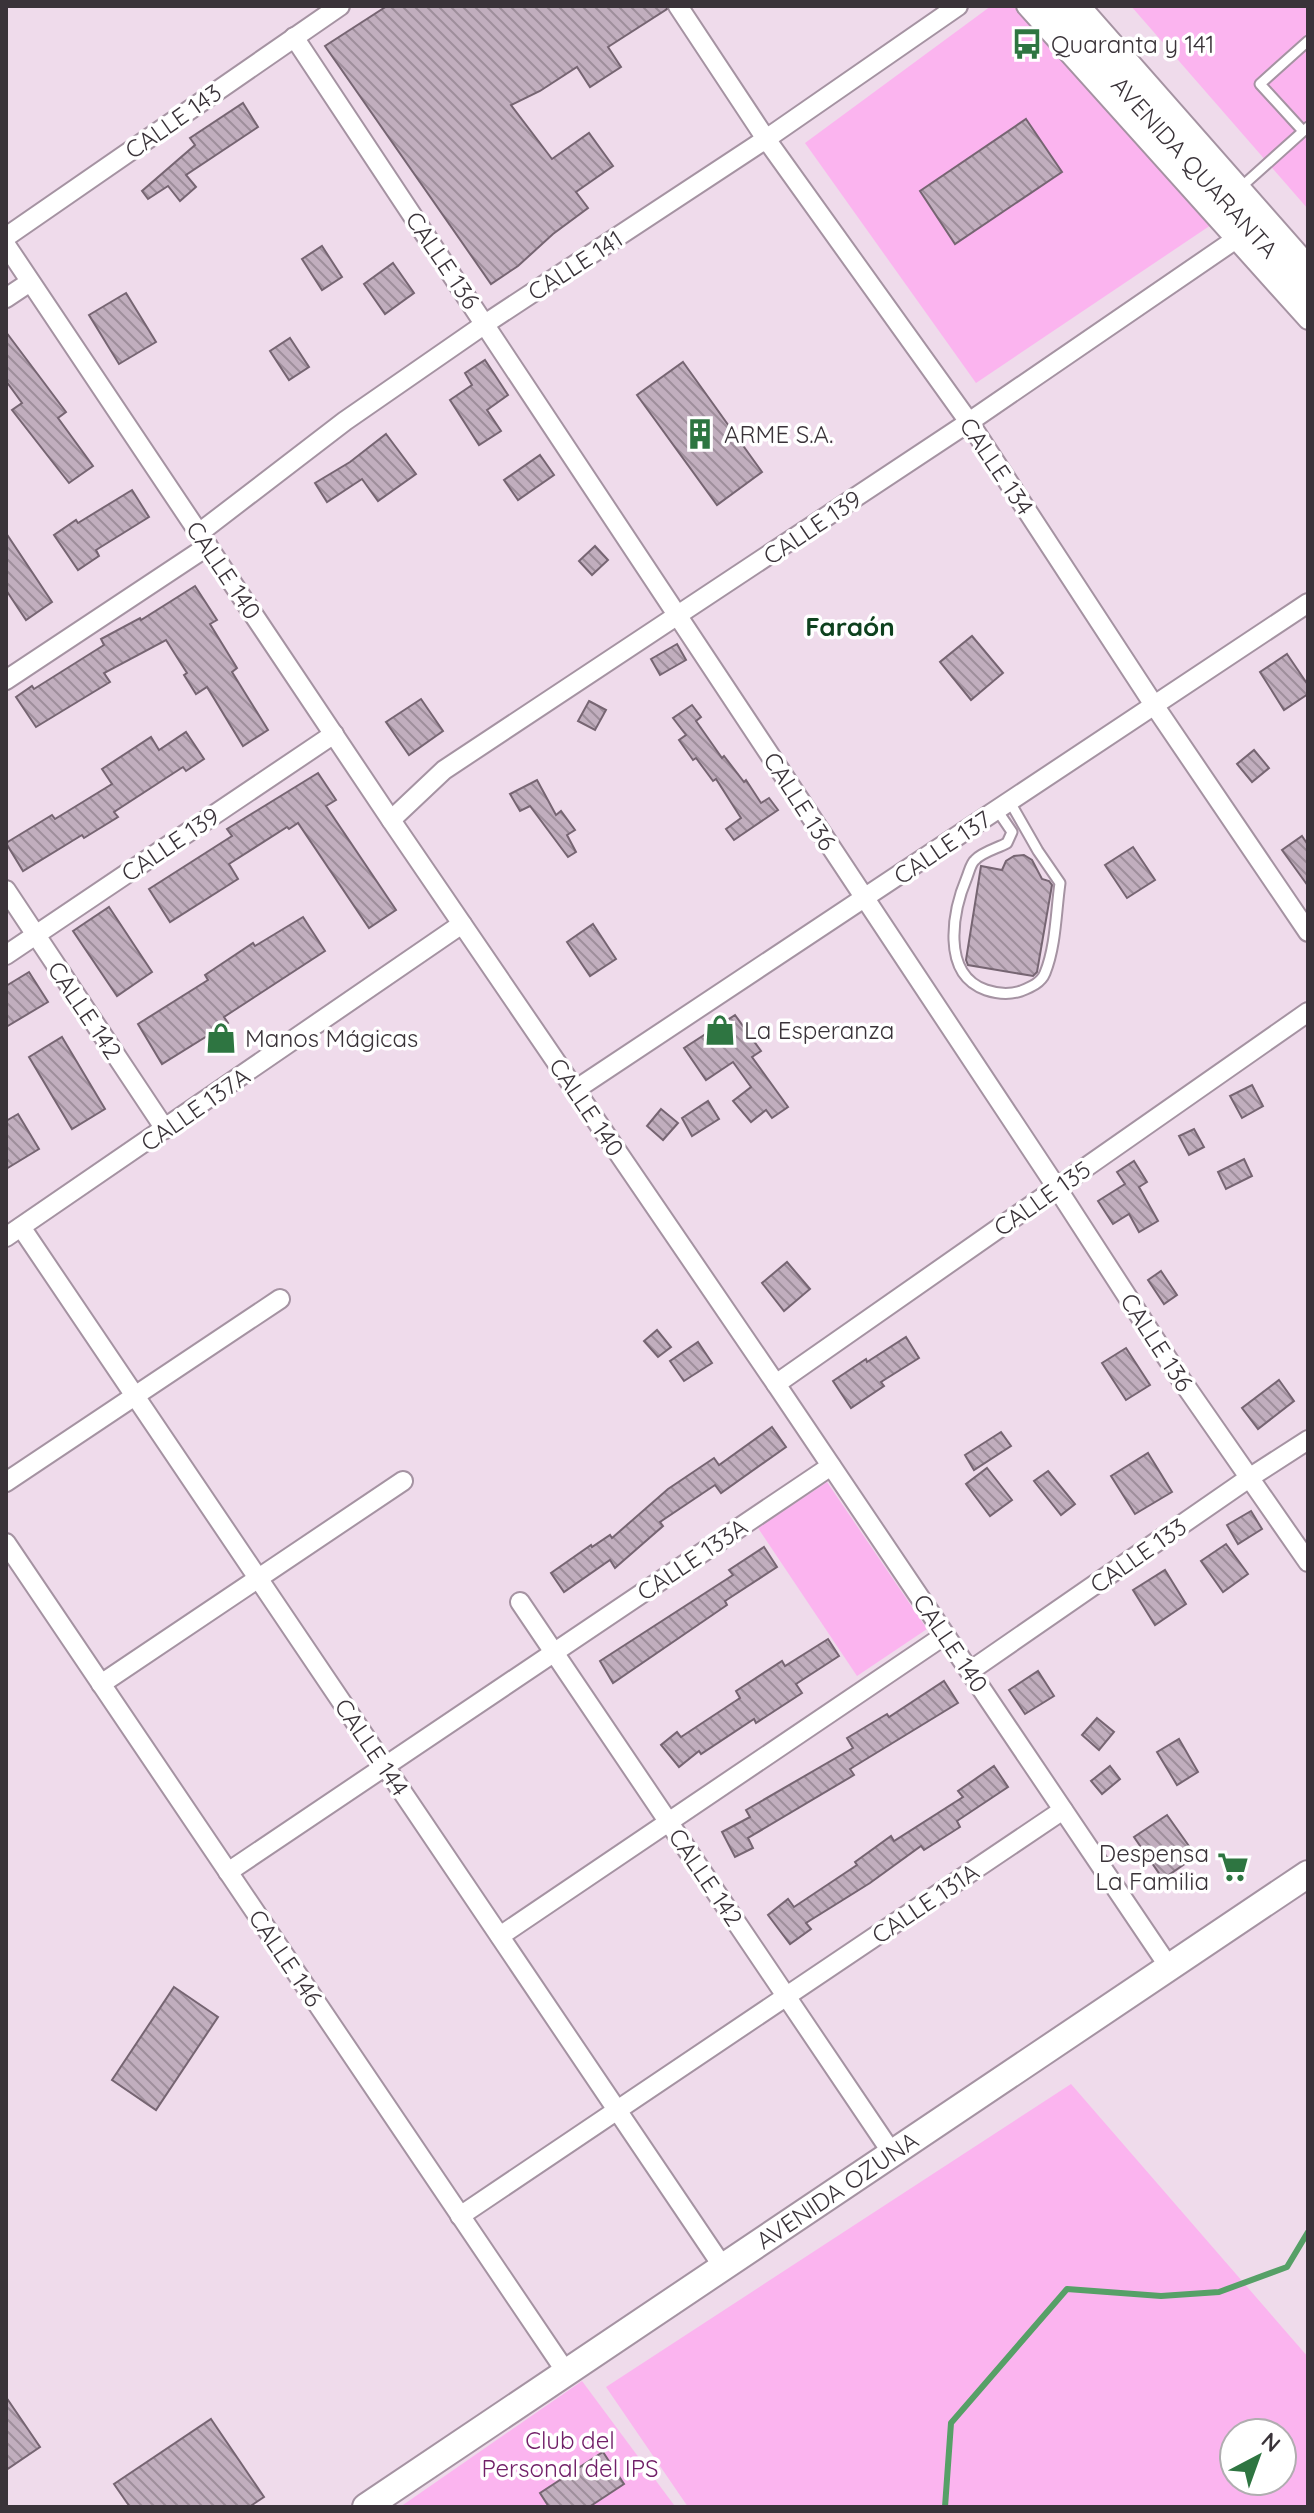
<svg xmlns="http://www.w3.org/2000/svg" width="1314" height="2513" font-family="Quicksand,sans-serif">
<defs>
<pattern id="building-back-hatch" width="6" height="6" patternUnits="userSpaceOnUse" patternTransform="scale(2)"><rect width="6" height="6" fill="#c1aebe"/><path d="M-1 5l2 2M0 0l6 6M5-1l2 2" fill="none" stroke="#9e8e9b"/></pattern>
</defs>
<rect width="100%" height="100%" fill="#efdbeb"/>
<g fill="#fbb4ef" fill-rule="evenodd">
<polygon points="991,6 1013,6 1214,223 976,383 805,143"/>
<polygon points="1131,6 1308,6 1308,209"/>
<polygon points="827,1482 927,1629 857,1676 758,1528"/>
<path d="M1071,2084L1308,2357V2507H688L606,2387ZM1282,2433V2481H1234V2433Z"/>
<polygon points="582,2381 674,2505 671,2507 400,2507"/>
</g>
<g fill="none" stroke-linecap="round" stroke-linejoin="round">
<polyline stroke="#56a067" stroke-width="6" points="945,2507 951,2423 1067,2289 1161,2296 1219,2292 1287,2267 1308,2232"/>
</g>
<g fill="url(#building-back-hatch)" stroke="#766572" stroke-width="2">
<polygon points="387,6 666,6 667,9 608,47 621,67 590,87 577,67 540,91 511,105 552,159 589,133 613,166 576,192 588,208 553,234 518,266 491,284 325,46"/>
<polygon points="243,103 258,127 186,175 196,187 180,201 168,186 148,199 142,191 195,145 190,138"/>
<polygon points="1026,119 1062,172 955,244 920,191"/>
<polygon points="322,246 342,277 322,290 302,259"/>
<polygon points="393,263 414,293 385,314 364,284"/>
<polygon points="126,293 156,342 119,364 89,315"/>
<polygon points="6,332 66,412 58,418 93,466 69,483 12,410 22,403 6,381"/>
<polygon points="290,338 309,367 289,380 270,351"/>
<polygon points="485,360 508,395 487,410 501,431 479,445 450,400 472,385 465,373"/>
<polygon points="683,362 762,472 717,505 637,395"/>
<polygon points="386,434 416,474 378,501 362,479 327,502 315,483 350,462"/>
<polygon points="540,455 554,475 518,500 504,480"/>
<polygon points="132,490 149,517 96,550 99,556 78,570 54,535 76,520 78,523"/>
<polygon points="6,533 52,602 26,620 6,590"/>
<polygon points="595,546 608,560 592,575 579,561"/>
<polygon points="195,586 217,620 210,624 237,668 232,672 268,730 243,746 207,687 196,694 184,675 187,673 166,640 104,673 110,682 36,727 16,697 32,686 34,689 104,645 101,639 140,618 141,620"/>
<polygon points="972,636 1003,673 971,700 940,662"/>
<polygon points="677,644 686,660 660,675 651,659"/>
<polygon points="1287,654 1308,685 1308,694 1284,710 1260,672"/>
<polygon points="421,699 443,731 409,755 386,722"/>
<polygon points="589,701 606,710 595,730 578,721"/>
<polygon points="692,705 701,717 696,721 722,758 724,756 744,782 746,780 761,803 769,798 778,810 734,840 726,829 741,818 716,779 713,781 696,758 693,760 679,740 686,735 673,718"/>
<polygon points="186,732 204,759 186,771 183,767 114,812 118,817 84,838 82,835 23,871 6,843 52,815 55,819 112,784 102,769 151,737 159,750"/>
<polygon points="1254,750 1269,768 1252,782 1237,764"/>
<polygon points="318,773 336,800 326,806 396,910 369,928 298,823 289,829 287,827 229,864 238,879 170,922 149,889 232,836 227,829"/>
<polygon points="537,780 556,815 561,811 575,830 567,835 576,852 568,857 530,806 520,811 510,794"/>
<polygon points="1302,836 1308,845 1308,886 1282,850"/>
<polygon points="1133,847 1155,880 1127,898 1105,865"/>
<polygon points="1024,855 1032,860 1042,879 1049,881 1052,885 1037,972 1033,976 968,965 966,960 981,866 1002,870 1006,861 1014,856"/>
<polygon points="109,907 152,972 117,996 73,931"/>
<polygon points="303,917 325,951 224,1017 228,1023 162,1064 138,1024 208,980 205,975 253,943 255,946"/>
<polygon points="593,924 616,959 590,976 567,942"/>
<polygon points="29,972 48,1002 6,1027 6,986"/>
<polygon points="735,1015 761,1051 752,1057 788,1107 772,1118 766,1110 751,1122 733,1101 751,1087 733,1062 706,1080 684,1048"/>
<polygon points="62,1037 105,1109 72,1129 29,1057"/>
<polygon points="1252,1085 1263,1106 1242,1118 1230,1096"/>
<polygon points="708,1101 719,1119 692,1136 682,1118"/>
<polygon points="661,1109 678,1123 663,1140 647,1126"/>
<polygon points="18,1114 39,1149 6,1169 6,1121"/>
<polygon points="1194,1129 1204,1147 1189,1155 1179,1136"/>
<polygon points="1244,1159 1252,1176 1226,1189 1218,1172"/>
<polygon points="1134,1161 1147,1182 1139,1187 1158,1221 1139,1232 1129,1214 1113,1224 1098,1201 1125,1184 1117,1172"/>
<polygon points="787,1262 810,1289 784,1311 762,1283"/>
<polygon points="1161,1271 1177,1295 1164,1304 1148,1280"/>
<polygon points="657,1330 671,1347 658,1357 644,1341"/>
<polygon points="906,1337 919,1358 881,1382 884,1386 851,1408 833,1381 866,1359 867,1362"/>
<polygon points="698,1342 712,1363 684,1381 670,1361"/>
<polygon points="1126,1348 1150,1385 1126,1400 1102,1363"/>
<polygon points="1279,1380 1294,1401 1258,1429 1242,1408"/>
<polygon points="772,1427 786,1447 721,1493 715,1485 660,1522 663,1526 615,1568 610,1560 564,1592 551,1573 591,1545 592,1547 610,1535 612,1538 668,1489 714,1458 719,1465"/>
<polygon points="1001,1432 1011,1446 974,1470 965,1455"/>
<polygon points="1148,1453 1172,1492 1135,1514 1111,1476"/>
<polygon points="987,1468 1012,1500 990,1516 966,1484"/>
<polygon points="1048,1471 1075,1504 1061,1515 1034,1481"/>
<polygon points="1251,1511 1262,1529 1238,1544 1227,1525"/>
<polygon points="1226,1544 1248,1574 1223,1592 1201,1561"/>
<polygon points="764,1547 777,1567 725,1601 727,1605 613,1683 600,1661 733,1575 729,1570"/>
<polygon points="1165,1570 1186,1604 1155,1625 1133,1590"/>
<polygon points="828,1639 839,1656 796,1684 802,1693 756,1723 754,1719 701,1754 699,1751 679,1767 661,1745 677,1732 681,1737 740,1698 736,1691 782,1661 785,1666"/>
<polygon points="1038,1671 1054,1696 1025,1714 1009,1690"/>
<polygon points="944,1681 958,1703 850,1769 854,1775 748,1838 753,1848 735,1857 722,1832 750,1817 746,1810 853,1748 847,1738 887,1714 889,1717"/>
<polygon points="1097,1718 1114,1732 1099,1750 1082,1735"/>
<polygon points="1179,1739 1198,1772 1177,1785 1157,1752"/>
<polygon points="994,1766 1008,1787 957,1821 960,1827 924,1850 921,1846 870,1883 806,1923 811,1929 790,1944 768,1915 788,1899 794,1907 857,1865 855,1862 891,1836 894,1841 963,1797 958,1791"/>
<polygon points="1110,1766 1120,1779 1102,1794 1091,1781"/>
<polygon points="1167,1815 1196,1856 1163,1879 1134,1837"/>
<polygon points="174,1987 218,2017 156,2110 112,2080"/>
<polygon points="6,2397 40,2447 6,2470"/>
<polygon points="211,2419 264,2497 249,2507 130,2507 114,2484"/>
<polygon points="603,2452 624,2484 589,2507 549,2507 540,2493"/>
</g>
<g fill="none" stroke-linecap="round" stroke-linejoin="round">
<defs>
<g id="lane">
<polyline points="1303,131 1260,84 1308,41"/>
<polyline points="1240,188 1308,127"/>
<path d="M997,810L1012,832L1007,843C998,848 982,852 975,860C971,863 969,872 967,877C953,910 940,974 986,990C998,994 1009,995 1021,991C1031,987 1041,983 1045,973C1056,946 1056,911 1060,883L1038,851L1010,802"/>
</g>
<g id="street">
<polyline points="678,6 766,139 969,422 1154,705 1308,932"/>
<polyline points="1026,6 1308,320"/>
<polyline points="1081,6 1308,264"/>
<polyline points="294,37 1057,1188 1180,1378 1308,1562"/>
<polyline points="6,237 340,6"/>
<polyline points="6,245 391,820 776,1384 1169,1967"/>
<polyline points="6,298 30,282"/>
<polyline points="199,533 345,421 485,324 766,139 958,6"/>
<polyline points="6,680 208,546"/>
<polyline points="391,820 444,770 969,422 1236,239"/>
<polyline points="6,890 165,1129"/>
<polyline points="6,955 334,734"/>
<polyline points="575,1090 1308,603"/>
<polyline points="21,1227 723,2267"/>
<polyline points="6,1237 462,924"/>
<polyline points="776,1384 1308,1012"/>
<polyline points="6,1482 280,1299"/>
<polyline points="6,1543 566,2372"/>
<polyline points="520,1602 892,2153"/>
<polyline points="970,1671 1249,1478 1308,1440"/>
<polyline points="101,1684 403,1481"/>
<polyline points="228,1872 831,1466"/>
<polyline points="500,1936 945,1635"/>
<polyline points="460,2216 1063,1810"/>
</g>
<polyline id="secondary" points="366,2507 1308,1874"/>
<polyline id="highway" points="1050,6 1308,292"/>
</defs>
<use href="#lane" stroke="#a593a2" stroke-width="13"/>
<use href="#street" stroke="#a593a2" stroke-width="22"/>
<use href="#secondary" stroke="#a593a2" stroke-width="30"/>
<use href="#highway" stroke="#a593a2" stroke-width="38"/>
<use href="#lane" stroke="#fff" stroke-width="9"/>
<use href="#street" stroke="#fff" stroke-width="18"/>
<use href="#secondary" stroke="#fff" stroke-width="26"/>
<use href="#highway" stroke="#fff" stroke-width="34"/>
</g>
<defs>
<symbol id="bus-bare" viewBox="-9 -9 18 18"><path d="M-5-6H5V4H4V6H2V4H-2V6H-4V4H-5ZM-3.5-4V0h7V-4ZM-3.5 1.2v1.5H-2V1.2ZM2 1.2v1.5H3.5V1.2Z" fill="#2e7541" stroke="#fff" stroke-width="2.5" paint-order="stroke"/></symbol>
<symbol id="building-bare" viewBox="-9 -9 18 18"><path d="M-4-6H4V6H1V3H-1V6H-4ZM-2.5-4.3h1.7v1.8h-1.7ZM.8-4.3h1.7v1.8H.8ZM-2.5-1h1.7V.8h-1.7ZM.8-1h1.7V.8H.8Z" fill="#2e7541" stroke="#fff" stroke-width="2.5" paint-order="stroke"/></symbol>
<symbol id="shop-bare" viewBox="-9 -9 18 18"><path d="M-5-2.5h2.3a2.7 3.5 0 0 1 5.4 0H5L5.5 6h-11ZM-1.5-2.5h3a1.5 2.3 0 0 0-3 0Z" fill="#2e7541" stroke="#fff" stroke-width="2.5" paint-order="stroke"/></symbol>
<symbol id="supermarket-bare" viewBox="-9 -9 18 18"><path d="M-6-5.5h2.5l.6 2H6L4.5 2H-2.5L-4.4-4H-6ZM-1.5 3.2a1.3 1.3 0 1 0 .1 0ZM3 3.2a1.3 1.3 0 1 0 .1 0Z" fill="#2e7541" stroke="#fff" stroke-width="2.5" paint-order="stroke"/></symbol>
</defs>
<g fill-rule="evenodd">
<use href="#bus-bare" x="1005" y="22" width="44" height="44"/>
<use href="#building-bare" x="678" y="412" width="44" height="44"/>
<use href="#shop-bare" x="698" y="1008" width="44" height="44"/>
<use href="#shop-bare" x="199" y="1016" width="44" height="44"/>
<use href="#supermarket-bare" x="1211" y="1845" width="44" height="44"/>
</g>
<g text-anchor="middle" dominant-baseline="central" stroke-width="7" stroke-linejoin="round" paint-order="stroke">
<g font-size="24" fill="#3a3339" stroke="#fff" text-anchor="start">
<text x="1051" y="44">Quaranta y 141</text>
<text x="724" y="434">ARME S.A.</text>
<text x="744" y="1030">La Esperanza</text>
<text x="245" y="1038">Manos Mágicas</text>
<text x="1209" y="1853" text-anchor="end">Despensa<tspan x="1209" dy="28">La Familia</tspan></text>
</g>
<g font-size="24" fill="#3a3339" stroke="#fff">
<text transform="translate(173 121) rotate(-35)">CALLE 143</text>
<text transform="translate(1195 167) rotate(48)">AVENIDA QUARANTA</text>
<text transform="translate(443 260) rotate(56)">CALLE 136</text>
<text transform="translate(575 265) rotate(-33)">CALLE 141</text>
<text transform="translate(997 466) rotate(56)">CALLE 134</text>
<text transform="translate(812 527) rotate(-34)">CALLE 139</text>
<text transform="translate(224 570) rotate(56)">CALLE 140</text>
<text transform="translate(800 801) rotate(57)">CALLE 136</text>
<text transform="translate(170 844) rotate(-34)">CALLE 139</text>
<text transform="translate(942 847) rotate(-34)">CALLE 137</text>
<text transform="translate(85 1010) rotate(56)">CALLE 142</text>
<text transform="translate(587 1107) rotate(56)">CALLE 140</text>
<text transform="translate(195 1109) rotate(-35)">CALLE 137A</text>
<text transform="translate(1042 1198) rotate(-35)">CALLE 135</text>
<text transform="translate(1157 1342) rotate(57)">CALLE 136</text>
<text transform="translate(1138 1555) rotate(-35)">CALLE 133</text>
<text transform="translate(692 1559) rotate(-34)">CALLE 133A</text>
<text transform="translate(951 1643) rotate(56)">CALLE 140</text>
<text transform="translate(372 1747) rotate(56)">CALLE 144</text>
<text transform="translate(706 1877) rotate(56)">CALLE 142</text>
<text transform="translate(925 1903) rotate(-34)">CALLE 131A</text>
<text transform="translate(286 1958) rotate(56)">CALLE 146</text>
<text transform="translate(837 2190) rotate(-34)">AVENIDA OZUNA</text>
</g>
<g font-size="24" fill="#712068" stroke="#fff">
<text x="570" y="2440">Club del<tspan x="570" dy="28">Personal del IPS</tspan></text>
</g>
<g font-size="26" font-weight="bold" fill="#0e411e" stroke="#fff">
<text x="850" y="626">Faraón</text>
</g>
</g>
<rect width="1314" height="2513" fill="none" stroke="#3a3339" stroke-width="16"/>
<g transform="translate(1258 2457) rotate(41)"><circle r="38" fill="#ffffff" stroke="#b0adb0" stroke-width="2"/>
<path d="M0-6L14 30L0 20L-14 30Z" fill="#2e7541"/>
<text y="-12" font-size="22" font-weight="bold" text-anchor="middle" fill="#3a3339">N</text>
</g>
</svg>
